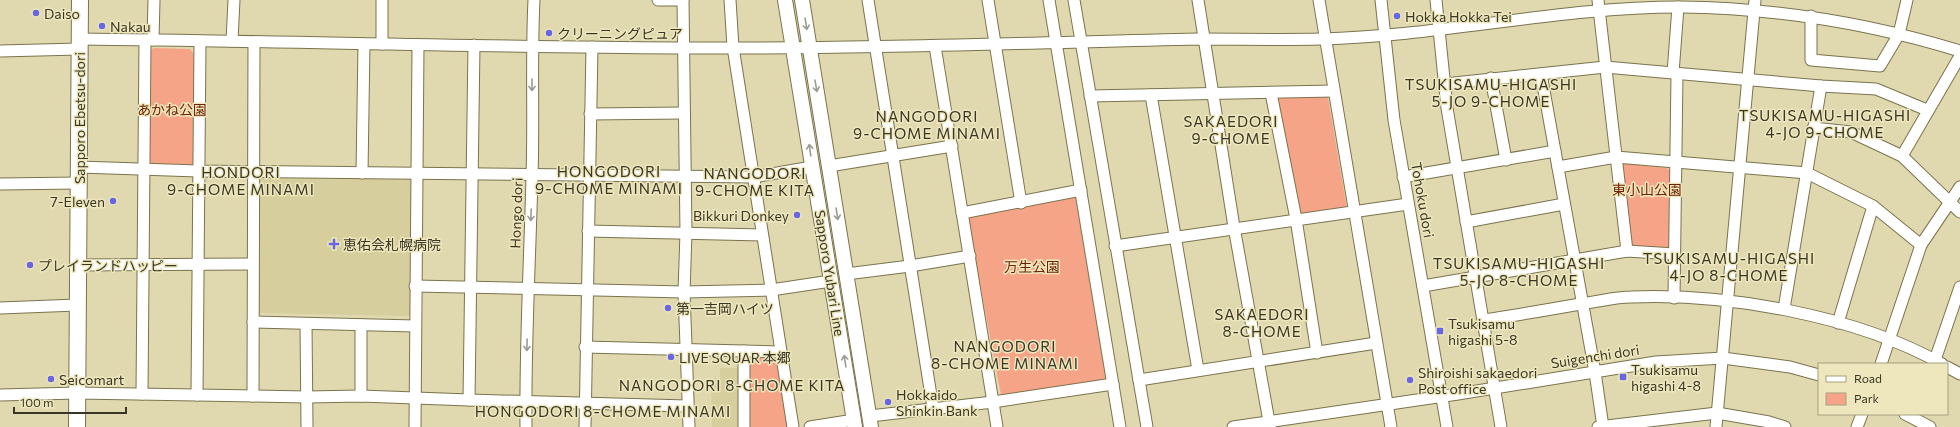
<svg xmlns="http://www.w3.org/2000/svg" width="1960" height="427" font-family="Commissioner,'Noto Sans JP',sans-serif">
<rect width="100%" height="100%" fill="#e0d9b0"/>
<g fill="#d7ce9d">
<polygon points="257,174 412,177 411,314 408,316 258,313"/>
<polygon points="720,368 742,368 744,427 712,427 711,379 720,378"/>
</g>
<g fill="#f6a488">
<polygon points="154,48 190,49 194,54 195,163 191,166 151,165 149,163 150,50"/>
<polygon points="1276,97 1328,97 1347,209 1301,215"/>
<polygon points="1621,163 1667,168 1670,171 1670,249 1631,246"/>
<polygon points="1076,196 1106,378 1103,381 1001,395 967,216"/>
<polygon points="749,355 775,355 778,359 788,424 786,427 748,427"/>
</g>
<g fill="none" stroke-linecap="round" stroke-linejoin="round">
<defs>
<g id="minor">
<polyline points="382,0 382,44"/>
<polyline points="658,0 683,0"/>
<polyline points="683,0 686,233 684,292 689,427"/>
<polyline points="730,0 733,47 793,427"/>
<polyline points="868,0 933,408"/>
<polyline points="988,0 1021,203"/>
<polyline points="1049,0 1120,427"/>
<polyline points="1074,0 1147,427"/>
<polyline points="1198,0 1234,227 1270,427"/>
<polyline points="1319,0 1391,427"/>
<polyline points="1381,0 1394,120 1447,427"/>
<polyline points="1436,0 1447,108 1501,427"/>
<polyline points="1598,0 1627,251"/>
<polyline points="1811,16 1811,60 1880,66 1899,34 1907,0"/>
<path d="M79,39C278,41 477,47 677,48C851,49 1024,43 1198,39C1239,39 1280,40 1321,39C1441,36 1560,7 1680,7C1776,8 1869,23 1960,51"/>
<polyline points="153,40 154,0"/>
<polyline points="232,41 234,0"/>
<polyline points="935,46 997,427"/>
<polyline points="0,51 79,49"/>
<polyline points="1673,73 1678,7"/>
<polyline points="1541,74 1595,372 1603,427"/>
<polyline points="1491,78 1506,160"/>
<polyline points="1445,84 1605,67 1821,86 1876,89 1927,110"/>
<polyline points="1271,93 1296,219 1317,353"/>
<polyline points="1151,95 1198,370"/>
<polyline points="1090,96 1334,91"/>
<polyline points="590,114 684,113"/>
<polyline points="1813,128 1851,132 1902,156 1960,212"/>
<polyline points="1902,156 1960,56"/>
<polyline points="829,166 952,146"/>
<polyline points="79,167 198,171 753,177 812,167"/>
<polyline points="1558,167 1616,157 1807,173 1873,206 1921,245"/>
<polyline points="362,173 364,44"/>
<polyline points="1403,177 1555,151"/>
<polyline points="0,184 79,183"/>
<polyline points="962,213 1081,190"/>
<polyline points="1466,222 1564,204"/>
<polyline points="588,231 762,235"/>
<polyline points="1115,246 1408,204"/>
<polyline points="78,265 253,264"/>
<polyline points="846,274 910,266 970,256"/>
<polyline points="415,286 684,292 771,290 831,281"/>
<polyline points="1423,286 1627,251 1674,254"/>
<polyline points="1674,298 1677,74"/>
<polyline points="0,308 77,305"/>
<polyline points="1784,309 1821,86"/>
<path d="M1484,320C1518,315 1552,309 1586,303C1601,301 1616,297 1631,297C1728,293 1857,316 1942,364"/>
<polyline points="253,322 415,326"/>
<polyline points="1838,323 1873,206"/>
<polyline points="306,324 307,427"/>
<polyline points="585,347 780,352"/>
<polyline points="744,351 744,427"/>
<polyline points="1935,360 1960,287"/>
<polyline points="1881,364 1921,245 1960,187"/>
<polyline points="1947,367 1960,374"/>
<polyline points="1139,380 1376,343"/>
<polyline points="142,394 145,40"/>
<polyline points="0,395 77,393 307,397 361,396 469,400 687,406"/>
<polyline points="197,395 200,41"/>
<polyline points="253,396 254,42"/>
<polyline points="361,396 361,325"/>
<polyline points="469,400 474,45"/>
<polyline points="1905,414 1930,427"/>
<polyline points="870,416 993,402 1113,384"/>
<polyline points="415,427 418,45"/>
<path d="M526,427C525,343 530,259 532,176C534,117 531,59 534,0"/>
<polyline points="585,427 592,47"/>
<polyline points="810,427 854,420"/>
<polyline points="1233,427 1458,394 1656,362 1723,358 1790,367 1819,375"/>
<polyline points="1598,427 1717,413 1769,422 1785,427"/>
<polyline points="1716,427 1755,0"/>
<polyline points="1857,427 1862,414"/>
</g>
<g id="major">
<polyline points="785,0 855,427"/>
<polyline points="802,0 871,427"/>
</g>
<polyline id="highway" points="77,427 80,0"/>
</defs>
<use href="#minor" stroke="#7a734d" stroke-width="13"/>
<use href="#major" stroke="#7a734d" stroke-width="16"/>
<use href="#highway" stroke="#7a734d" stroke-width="18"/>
<use href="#minor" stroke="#fff" stroke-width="11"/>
<use href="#major" stroke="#fff" stroke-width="14"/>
<use href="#highway" stroke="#fff" stroke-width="16"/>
</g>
<defs><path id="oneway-shaft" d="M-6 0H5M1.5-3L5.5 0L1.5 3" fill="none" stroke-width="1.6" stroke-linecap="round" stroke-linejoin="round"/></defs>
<g stroke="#9c9a92">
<use href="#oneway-shaft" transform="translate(806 24) rotate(81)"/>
<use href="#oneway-shaft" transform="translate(532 85) rotate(90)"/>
<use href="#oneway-shaft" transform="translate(816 86) rotate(80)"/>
<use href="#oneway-shaft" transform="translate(810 150) rotate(-98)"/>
<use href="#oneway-shaft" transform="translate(837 214) rotate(81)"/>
<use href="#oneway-shaft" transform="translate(531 215) rotate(92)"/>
<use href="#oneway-shaft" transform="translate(527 345) rotate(91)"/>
<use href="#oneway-shaft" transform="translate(845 361) rotate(-99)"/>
</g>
<g fill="#6867e1" stroke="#eee7bd" stroke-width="1.5">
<circle cx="36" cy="13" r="4"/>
<circle cx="1397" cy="16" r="4"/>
<circle cx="102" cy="26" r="4"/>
<circle cx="549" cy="33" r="4"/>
<circle cx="113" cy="201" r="4"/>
<circle cx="797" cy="215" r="4"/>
<path d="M332 238h4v4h4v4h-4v4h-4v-4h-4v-4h4z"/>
<circle cx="30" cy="265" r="4"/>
<circle cx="668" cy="308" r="4"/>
<rect x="1436" y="327" width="8" height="8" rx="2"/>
<circle cx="671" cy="357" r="4"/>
<rect x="1619" y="373" width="8" height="8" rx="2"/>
<circle cx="51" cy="379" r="4"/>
<circle cx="1410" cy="380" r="4"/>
<circle cx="888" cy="402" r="4"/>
</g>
<g text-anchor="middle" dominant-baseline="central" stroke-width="3" stroke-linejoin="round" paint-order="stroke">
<g font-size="14" fill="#393625" stroke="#eee7bd" text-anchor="start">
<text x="44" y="13">Daiso</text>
<text x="1405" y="16">Hokka Hokka Tei</text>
<text x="110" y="26">Nakau</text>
<text x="557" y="33">クリーニングピュア</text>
<text x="105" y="201" text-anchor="end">7-Eleven</text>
<text x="789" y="215" text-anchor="end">Bikkuri Donkey</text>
<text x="343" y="244">恵佑会札幌病院</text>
<text x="38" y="265">プレイランドハッピー</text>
<text x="676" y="308">第一吉岡ハイツ</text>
<text x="1448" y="323">Tsukisamu<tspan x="1448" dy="16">higashi 5-8</tspan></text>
<text x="679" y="357">LIVE SQUAR 本郷</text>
<text x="1631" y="369">Tsukisamu<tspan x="1631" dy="16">higashi 4-8</tspan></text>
<text x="1418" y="372">Shiroishi sakaedori<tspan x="1418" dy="16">Post office</tspan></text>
<text x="59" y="379">Seicomart</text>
<text x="896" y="394">Hokkaido<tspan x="896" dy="16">Shinkin Bank</tspan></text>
</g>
<g font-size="14" fill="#6c2204" stroke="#eee7bd">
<text x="172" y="109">あかね公園</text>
<text x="1647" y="189">東小山公園</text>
<text x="1032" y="266">万生公園</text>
</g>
<g font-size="14" fill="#393625" stroke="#eee7bd">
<text transform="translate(79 118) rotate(-90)">Sapporo Ebetsu-dori</text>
<text transform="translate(1423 200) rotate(80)">Tohoku dori</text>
<text transform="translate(516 213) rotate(-88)">Hongo dori</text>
<text transform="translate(830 273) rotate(81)">Sapporo Yubari Line</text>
<text transform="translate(1595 356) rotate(-9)">Suigenchi dori</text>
</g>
<g font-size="15" letter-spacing="1" fill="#393625" stroke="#eee7bd">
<text x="1491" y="84">TSUKISAMU-HIGASHI<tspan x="1491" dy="17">5-JO 9-CHOME</tspan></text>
<text x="1825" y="115">TSUKISAMU-HIGASHI<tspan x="1825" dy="17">4-JO 9-CHOME</tspan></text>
<text x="927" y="116">NANGODORI<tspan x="927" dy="17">9-CHOME MINAMI</tspan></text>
<text x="1231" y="121">SAKAEDORI<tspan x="1231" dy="17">9-CHOME</tspan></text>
<text x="609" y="171">HONGODORI<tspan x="609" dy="17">9-CHOME MINAMI</tspan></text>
<text x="241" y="172">HONDORI<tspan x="241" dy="17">9-CHOME MINAMI</tspan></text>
<text x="755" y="173">NANGODORI<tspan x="755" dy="17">9-CHOME KITA</tspan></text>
<text x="1729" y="258">TSUKISAMU-HIGASHI<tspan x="1729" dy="17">4-JO 8-CHOME</tspan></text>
<text x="1519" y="263">TSUKISAMU-HIGASHI<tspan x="1519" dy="17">5-JO 8-CHOME</tspan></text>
<text x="1262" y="314">SAKAEDORI<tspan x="1262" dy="17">8-CHOME</tspan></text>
<text x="1005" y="346">NANGODORI<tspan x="1005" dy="17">8-CHOME MINAMI</tspan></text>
<text x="732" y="385">NANGODORI 8-CHOME KITA</text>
<text x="603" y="411">HONGODORI 8-CHOME MINAMI</text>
</g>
</g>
<rect x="1818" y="363" width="130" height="52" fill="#eee7bd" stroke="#a6a080"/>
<rect x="1826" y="376" width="20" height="6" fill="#ffffff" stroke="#a6a080"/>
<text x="1854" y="383" font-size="12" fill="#393625">Road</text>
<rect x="1826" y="393" width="20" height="12" fill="#f6a488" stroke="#a6a080"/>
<text x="1854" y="403" font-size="12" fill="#393625">Park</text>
<path d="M14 407v6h112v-6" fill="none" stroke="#393625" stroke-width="2"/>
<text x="20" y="407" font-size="12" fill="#393625" stroke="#eee7bd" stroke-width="3" paint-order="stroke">100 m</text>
</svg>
